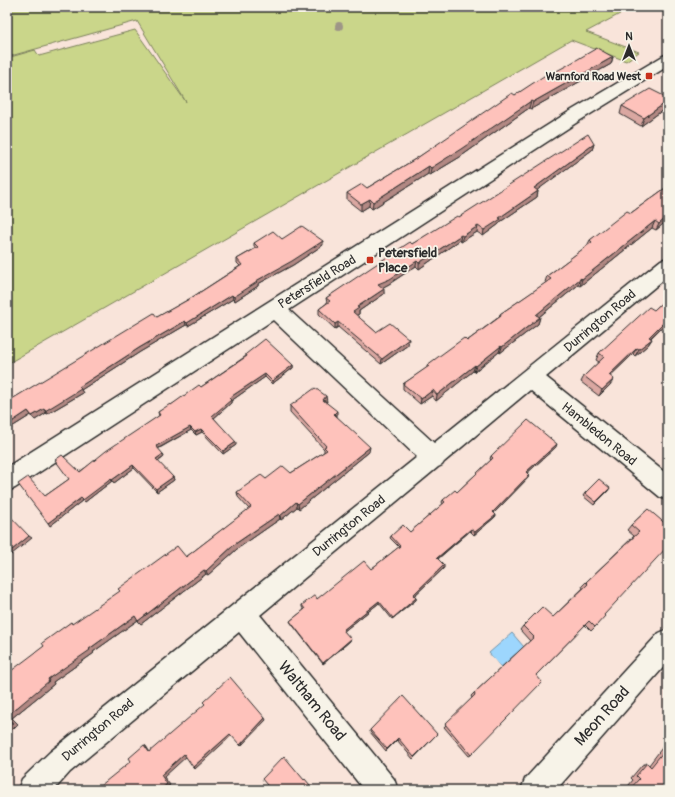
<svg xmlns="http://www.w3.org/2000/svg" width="675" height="797" font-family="Pangolin,sans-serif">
<rect width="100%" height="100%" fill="#f9e4da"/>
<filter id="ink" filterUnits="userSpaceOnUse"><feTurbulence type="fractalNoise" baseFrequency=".025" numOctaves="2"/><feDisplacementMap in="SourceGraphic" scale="8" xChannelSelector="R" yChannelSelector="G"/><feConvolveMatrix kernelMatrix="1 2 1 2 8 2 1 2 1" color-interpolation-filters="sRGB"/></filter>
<g filter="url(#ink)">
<polygon fill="#cad68a" stroke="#7a805a" points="7,7 633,7 586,32 639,52 626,61 571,40 7,364 7,58 35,50 39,56 135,30 186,102 137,21 7,57"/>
<polygon fill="#9dd6fd" stroke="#6f92a9" points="512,633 524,647 501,667 489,653"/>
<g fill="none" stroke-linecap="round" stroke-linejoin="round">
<defs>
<g id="minor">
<polygon points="668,54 668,66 579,121 289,310 434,443 661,260 668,258 668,276 546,377 668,475 668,500 660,497 530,390 444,462 442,465 438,467 260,615 394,779 398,790 364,790 239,632 70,772 54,790 18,790 22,779 50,752 417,457 273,320 15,488 7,491 7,467 567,113 663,56"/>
<polygon points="668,629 668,662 556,790 521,790 525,779 659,633"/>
</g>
</defs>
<use href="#minor" stroke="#2b2b2b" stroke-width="3"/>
<use href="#minor" fill="#f7f3e8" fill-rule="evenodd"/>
</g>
<circle fill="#9e9687" cx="339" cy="26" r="4"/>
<g fill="#daa7a1" stroke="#2b2b2b">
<polygon points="613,57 611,64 531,109 529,108 460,157 430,175 428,174 372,209 369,206 361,211 347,200 347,193 367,188 417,158 515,95 549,75"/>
<polygon points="668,98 668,104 667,107 641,126 620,114 622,106"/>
<polygon points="594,144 592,150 537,190 538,191 537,197 500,222 499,224 483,236 477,232 461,242 460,240 419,269 416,266 389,284 383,287 384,294 359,311 359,314 356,315 376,332 408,345 381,364 338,327 335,329 319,314 319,309 327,303 326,298 412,244 459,217"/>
<polygon points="668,186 668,220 656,230 652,228 580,286 578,285 539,317 540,317 538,324 500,353 499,352 474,372 473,371 436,401 432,396 420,404 403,389 403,384 427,368 427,365 467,341 499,317 500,314 546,283 545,282 547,276 587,246 590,240 631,213"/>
<polygon points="282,239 323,245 293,265 258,284 258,286 235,301 233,299 188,326 186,325 140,352 81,390 83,393 47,414 46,413 35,420 31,415 7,430 7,402 191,298 240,266 237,263 237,259 256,248 254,247 254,243"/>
<polygon points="668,297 668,321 651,338 652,339 648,345 635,356 633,354 610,376 610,385 599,396 581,382 584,376 599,362 596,360 599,353 654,310"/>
<polygon points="246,354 293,365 293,368 272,384 265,377 231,401 231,403 214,418 236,445 223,454 202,432 196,435 191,430 158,449 164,457 158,462 173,477 174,480 157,492 134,468 114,483 112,481 85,502 83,500 50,526 45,496 159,416 158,412 171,405 201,387 246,356"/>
<polygon points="326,402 337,417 369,452 299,509 297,507 281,520 280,519 237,549 208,575 206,574 141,624 138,620 93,652 94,653 53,682 54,684 12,718 18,724 7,735 7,683 44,646 71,622 73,624 186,557 249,509 238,497 237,492 266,479 291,473 324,452 324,449 290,412 290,406"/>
<polygon points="556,447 527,473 529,475 528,478 494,513 496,515 495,517 474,535 470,531 438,559 444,568 414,596 416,598 416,600 392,619 379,603 344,631 350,641 323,664 291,623 290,621 304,610 302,607 302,605 317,599 371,569 399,547 390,538 391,536 410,532 443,504 442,502 443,500 457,492 491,460 490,459 491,456"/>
<polygon points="608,491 594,505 583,496 585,493"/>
<polygon points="648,509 604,615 595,627 591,631 585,625 536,675 471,755 469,756 444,727 472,698 471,696 474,693 530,641 520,630 523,626 553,617 583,588 582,586 586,582 634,536 627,530 631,525"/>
<polygon points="370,730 437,734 413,759 397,740 386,751 370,732"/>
<polygon points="668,740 668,790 625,790 633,780 631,778 642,765 647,763 649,765"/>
</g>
<g fill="#b28883" stroke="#2b2b2b">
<polygon points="7,7 15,7 7,9"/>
<polygon points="613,57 611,64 531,109 533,102"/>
<polygon points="531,101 529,108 460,157 430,175 431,168"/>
<polygon points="668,101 668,104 667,107 641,126 644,118"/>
<polygon points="594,144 592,150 532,194 534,188"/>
<polygon points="429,166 428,174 372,209 373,202"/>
<polygon points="538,191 537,197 500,222 499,224 483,236 484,230 499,218"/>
<polygon points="370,199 369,206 361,211 361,204"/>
<polygon points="668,216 668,220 656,230 659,224"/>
<polygon points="655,221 652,228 580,286 582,279"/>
<polygon points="478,226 477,232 461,242 463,236"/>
<polygon points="461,235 460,240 419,269 419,263"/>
<polygon points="323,241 323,245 293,265 258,284 258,286 235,301 234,297 256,281"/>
<polygon points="417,261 416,266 389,284 378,290 378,284"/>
<polygon points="581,278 578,285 534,321 536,315"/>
<polygon points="384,289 384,294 359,311 359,314 352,318 353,312 357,307"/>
<polygon points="232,295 233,299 188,326 187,323"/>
<polygon points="540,317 538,324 500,353 502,347"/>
<polygon points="668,318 668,321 645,343 649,337"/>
<polygon points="185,321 186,325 140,352 81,390 83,393 47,414 45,411 79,387 139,348"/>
<polygon points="338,322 338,327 335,329 335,324"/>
<polygon points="409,339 408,345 381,364 382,359"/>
<polygon points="652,339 648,345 635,356 639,349"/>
<polygon points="501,346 499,352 474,372 476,366"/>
<polygon points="637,348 633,354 605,381 609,375"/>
<polygon points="293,365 293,368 272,384 272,381"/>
<polygon points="475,365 473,371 436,401 437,395"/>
<polygon points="265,374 265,377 231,401 231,403 213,419 212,416 229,398"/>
<polygon points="614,379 610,385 599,396 602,390"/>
<polygon points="433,390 432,396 420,404 421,399"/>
<polygon points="326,396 327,402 323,400"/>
<polygon points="44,409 46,413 35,420 32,416"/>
<polygon points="28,411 31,415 7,430 7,425"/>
<polygon points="337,411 337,417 334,414"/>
<polygon points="190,427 191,430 157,449 156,446"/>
<polygon points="201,429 202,432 196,435 195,432"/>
<polygon points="236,442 236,445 223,454 223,451"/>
<polygon points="557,444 556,447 525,475 526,472"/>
<polygon points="370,447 369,452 299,509 298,504"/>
<polygon points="163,454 164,457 157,462 156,459"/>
<polygon points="133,465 134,468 114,483 112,480"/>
<polygon points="529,475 528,478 492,515 493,512"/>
<polygon points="173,477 174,480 157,492 156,489"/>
<polygon points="111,479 112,481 85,502 83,500 50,526 48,523 81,498"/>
<polygon points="610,488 608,491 594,505 596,502"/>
<polygon points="296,502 297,507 281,520 280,516"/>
<polygon points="279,514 280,519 237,549 208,575 206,571 235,544"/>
<polygon points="496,515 495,517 474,535 475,532"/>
<polygon points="471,529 470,531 436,560 437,558"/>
<polygon points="29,536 32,538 7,558 7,554"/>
<polygon points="444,565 444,568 413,597 413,595"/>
<polygon points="204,570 206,574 141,624 138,621"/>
<polygon points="416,598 416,600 392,619 393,618"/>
<polygon points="379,601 379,603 343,632 343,630"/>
<polygon points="135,616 138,620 93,652 94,653 53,682 54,684 12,718 18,724 7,735 7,716 48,679 89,649"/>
<polygon points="351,639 350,641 323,664 323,663"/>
<polygon points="265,718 266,720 241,746 240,745"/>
<polygon points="230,734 232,735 195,769 193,767"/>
<polygon points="398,738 397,740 386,751 387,749"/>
<polygon points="144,745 146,746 151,754 149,752"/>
<polygon points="184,754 187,756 164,777 170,785 164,790 160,790 161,775"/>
</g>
<g fill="#fec2bb" stroke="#2b2b2b">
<polygon points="597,48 613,57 533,102 531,101 461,149 431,168 429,166 373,202 370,199 361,204 347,193 362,184 367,188 417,158 512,93 515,95 547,74 549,75 566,66"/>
<polygon points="650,89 668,98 668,101 644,118 622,106"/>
<polygon points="588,134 594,144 534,188 538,191 499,218 501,219 484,230 478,226 463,236 461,235 419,263 417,261 390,279 378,284 384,289 357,307 359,308 353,312 376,332 390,323 409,339 382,359 338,322 335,324 319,309 330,301 326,298 372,267 410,242 412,244 457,216 459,217"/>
<polygon points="668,186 668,216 659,224 655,221 582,279 581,278 536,315 540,317 502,347 501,346 476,366 475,365 437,395 433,390 421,399 403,384 429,366 427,365 464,338 467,341 501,316 500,314 551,279 547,276 592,242 590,240 627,211 631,213"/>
<polygon points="302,226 323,241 292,261 256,281 257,282 234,297 232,295 187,323 185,321 139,348 79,387 81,389 45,411 44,409 32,416 28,411 7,425 7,402 154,313 157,317 191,298 242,265 237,259 258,247 254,243 273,231 282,239"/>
<polygon points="668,297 668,318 649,337 652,339 639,349 637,348 609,375 614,379 602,390 584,376 604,357 599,353 649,307 654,310"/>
<polygon points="265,339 293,365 272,381 265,374 229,398 231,400 212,416 236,442 223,451 201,429 195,432 190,427 156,446 163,454 156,459 173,477 156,489 133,465 112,480 111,479 83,500 81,498 48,523 18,484 28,477 45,496 69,479 55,460 62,455 80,472 106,451 160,415 158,412 170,404 171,405 199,385 201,387 247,356 246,354"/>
<polygon points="315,388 326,396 323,400 337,411 334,414 370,447 298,504 296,502 280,516 279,514 235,544 206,571 204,570 138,621 135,616 89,649 90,650 48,679 49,681 7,716 7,674 44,646 42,643 71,622 72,624 120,591 118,589 177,546 186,557 251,507 237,492 261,475 266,479 283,466 291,473 327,450 324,447 326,446 290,406"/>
<polygon points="528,420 557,444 526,472 529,475 493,512 496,515 475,532 471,529 437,558 444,565 413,595 416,598 393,618 379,601 343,630 351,639 323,663 290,621 305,609 302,605 315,595 317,599 364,561 371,569 400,546 391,536 403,525 410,532 445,502 443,500 455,490 457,492 493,458 491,456"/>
<polygon points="599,479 610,488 596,502 585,493"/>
<polygon points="648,509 668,526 668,546 604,615 605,616 595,627 589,621 536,675 542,682 471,755 445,724 475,695 474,693 534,637 523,626 542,607 553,617 588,584 586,582 639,532 631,525"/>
<polygon points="7,513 29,536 7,554"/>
<polygon points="230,677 265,718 240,745 230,734 193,767 184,754 161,775 167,784 160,790 95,790 131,761 129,758 144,745 149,752 205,704 203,702"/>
<polygon points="403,696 437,734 414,757 398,738 387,749 370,730"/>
<polygon points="7,716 12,722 7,728"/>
<polygon points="668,746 668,790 629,790 639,779 636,776 647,763 651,767"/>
<polygon points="284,756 304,780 305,779 314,790 271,790 262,779"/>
</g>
</g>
<g fill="#c8321e" stroke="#f7f3e8" stroke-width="1.5">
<rect x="645" y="72" width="8" height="8" rx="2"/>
<rect x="366" y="256" width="8" height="8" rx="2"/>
</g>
<g text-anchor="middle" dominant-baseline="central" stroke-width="3.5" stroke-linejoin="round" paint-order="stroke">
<g font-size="11" font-weight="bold" fill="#2b2b2b" stroke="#f7f3e8" text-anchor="end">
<text x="641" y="76">Warnford Road West</text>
</g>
<g font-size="13" font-weight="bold" fill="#2b2b2b" stroke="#f7f3e8" text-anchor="start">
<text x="378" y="253">Petersfield<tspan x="378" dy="15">Place</tspan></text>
</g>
<g font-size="13" fill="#2b2b2b" stroke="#f7f3e8">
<text transform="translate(317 282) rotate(-32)">Petersfield Road</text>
<text transform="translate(600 321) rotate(-40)">Durrington Road</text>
<text transform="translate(599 434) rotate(39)">Hambledon Road</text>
<text transform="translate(349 526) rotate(-39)">Durrington Road</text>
<text transform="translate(98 730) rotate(-40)">Durrington Road</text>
</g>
<g font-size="16" fill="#2b2b2b" stroke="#f7f3e8">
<text transform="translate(312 701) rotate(51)">Waltham Road</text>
<text transform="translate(602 716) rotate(-48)">Meon Road</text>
</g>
</g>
<rect width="675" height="797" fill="none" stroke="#f7f3e8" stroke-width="24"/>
<rect x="12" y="12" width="651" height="773" fill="none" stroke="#2b2b2b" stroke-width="1.5" filter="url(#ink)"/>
<g transform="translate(629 46)" stroke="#f7f3e8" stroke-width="3" paint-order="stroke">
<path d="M0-3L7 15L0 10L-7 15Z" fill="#2b2b2b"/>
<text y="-6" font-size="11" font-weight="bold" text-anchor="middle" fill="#2b2b2b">N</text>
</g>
</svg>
